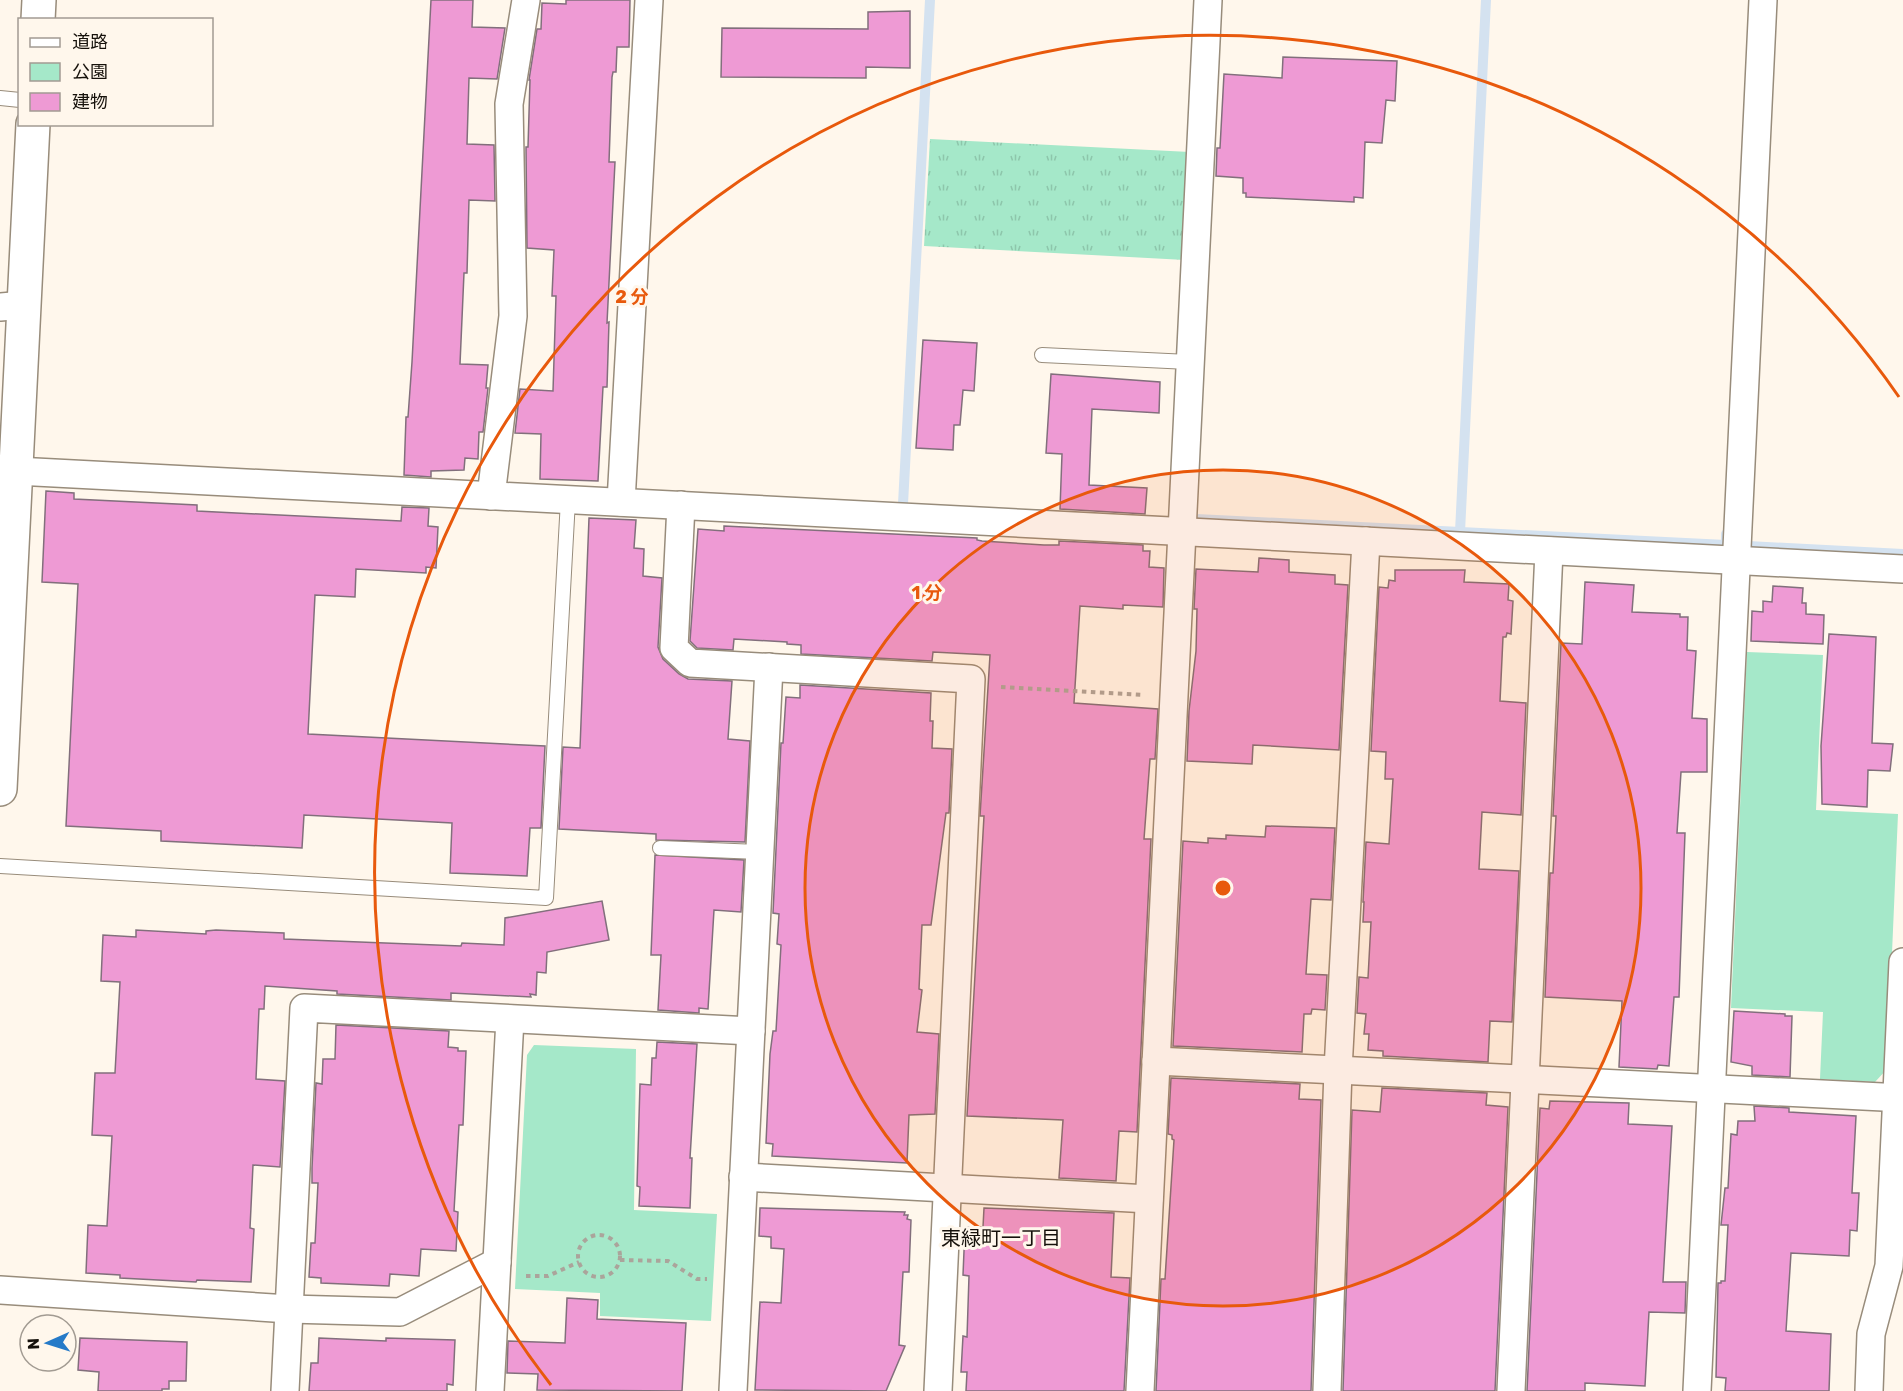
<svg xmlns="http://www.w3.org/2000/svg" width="1903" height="1391" font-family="Rubik,'Noto Sans JP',sans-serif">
<defs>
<pattern id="grass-tufts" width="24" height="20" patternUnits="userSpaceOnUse" patternTransform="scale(1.5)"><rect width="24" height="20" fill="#a5e8c9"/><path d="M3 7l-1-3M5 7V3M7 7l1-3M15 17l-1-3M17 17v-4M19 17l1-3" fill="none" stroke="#8dc6ab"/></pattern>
</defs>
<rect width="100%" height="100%" fill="#fff7ec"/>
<polygon fill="url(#grass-tufts)" points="930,139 1190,152 1185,260 924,246"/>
<g fill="#a5e8c9">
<polygon points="1747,652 1823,655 1816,810 1898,814 1887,1069 1875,1082 1820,1079 1823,1012 1731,1008"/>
<polygon points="534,1045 636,1049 634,1210 717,1214 711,1321 600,1316 600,1293 515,1289 527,1055"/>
</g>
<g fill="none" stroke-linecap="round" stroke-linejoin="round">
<g stroke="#d4e2f0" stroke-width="10">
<polyline points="903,504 930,0"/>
<polyline points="1196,519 1726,545 1726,534"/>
<polyline points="1460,532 1486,0"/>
<polyline points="1748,546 1903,554"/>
</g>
</g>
<g fill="#ee9ad4" stroke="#826f7c" stroke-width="1.5">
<polygon points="431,0 473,0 472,27 505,28 497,79 469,78 467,144 494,145 495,201 469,200 467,273 464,273 460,364 488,365 486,388 488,388 483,432 479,432 478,459 465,458 464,470 431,471 431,477 404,475 406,417 408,417 412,362"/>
<polygon points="566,0 630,0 629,47 617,47 616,72 613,72 612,77 609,162 615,162 607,323 609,322 607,387 603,387 598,481 540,479 541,434 515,433 520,389 553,391 556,296 552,296 554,250 527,248 526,147 528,147 530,80 529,80 537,29 541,29 542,3 566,4"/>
<polygon points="910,11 910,68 866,67 866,78 721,77 722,28 868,29 868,12"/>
<polygon points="1283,57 1397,61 1395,101 1386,100 1382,143 1365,142 1363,198 1354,197 1354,202 1246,197 1246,193 1243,193 1243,178 1216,176 1217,148 1220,148 1224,74 1282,78"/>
<polygon points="923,340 977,343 974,391 963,390 960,425 954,425 953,450 916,448"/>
<polygon points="1051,374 1160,382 1159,413 1092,409 1089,485 1147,488 1145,514 1060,509 1062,454 1046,453"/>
<polygon points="46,491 74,493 74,499 197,505 197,511 401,521 402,507 429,508 428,526 438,527 436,568 426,567 426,573 356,569 355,597 315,595 308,734 545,746 541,828 530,828 527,876 450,873 452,823 304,815 302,848 161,841 161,831 66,826 78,584 42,582"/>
<polygon points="589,518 636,520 634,548 644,549 643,576 662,578 658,647 663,659 679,674 688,679 732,681 728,739 750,741 745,842 656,840 656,834 559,829 563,747 580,748"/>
<polygon points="724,526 977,538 977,540 982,541 1044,545 1059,545 1059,541 1143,545 1143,551 1150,551 1149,567 1164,568 1163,607 1123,605 1123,609 1080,606 1074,703 1158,709 1155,759 1150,759 1144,839 1151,839 1137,1132 1119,1131 1116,1181 1059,1178 1063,1120 967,1116 984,816 980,816 990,655 933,652 932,661 801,654 801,645 787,644 787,642 734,639 733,650 697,648 690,641 698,529 724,531"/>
<polygon points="1259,558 1289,560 1289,572 1335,575 1335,584 1348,585 1339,750 1253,745 1252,764 1187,761 1189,711 1196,651 1197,609 1194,609 1196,569 1258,572"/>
<polygon points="1395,570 1465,570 1464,582 1509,584 1508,600 1513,601 1511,634 1507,633 1506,637 1503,637 1500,701 1526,703 1521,815 1482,812 1479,869 1519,871 1512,1022 1490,1021 1488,1062 1383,1056 1383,1051 1368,1050 1369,1034 1364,1034 1366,1014 1357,1013 1359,977 1368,978 1371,922 1363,922 1364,902 1363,902 1366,842 1389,844 1393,779 1385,779 1386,752 1371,751 1379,587 1388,588 1389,580 1395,581"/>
<polygon points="1585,582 1634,585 1632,612 1680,614 1680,617 1688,617 1687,650 1696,651 1692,718 1707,719 1707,772 1681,772 1677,833 1685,833 1679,997 1674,997 1669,1066 1658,1065 1657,1069 1619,1067 1622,1001 1545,997 1550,873 1553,873 1556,816 1553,816 1561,643 1582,644"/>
<polygon points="1773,586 1803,588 1802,603 1806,603 1806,614 1824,615 1823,644 1751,641 1752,611 1763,612 1763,601 1772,602"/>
<polygon points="1829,634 1876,637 1872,743 1893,744 1890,771 1868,770 1867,807 1822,804 1821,746"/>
<polygon points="800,685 931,693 930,721 933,721 932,748 952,749 949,813 946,813 931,925 922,925 919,989 922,990 917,1032 939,1034 935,1114 909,1115 907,1163 772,1156 773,1144 766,1143 770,1054 773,1031 776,1031 781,945 777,944 779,914 773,913 781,743 783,743 786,697 800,698"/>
<polygon points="1266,826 1335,828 1331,900 1311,899 1306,974 1327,975 1325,1010 1312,1009 1311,1014 1304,1014 1302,1052 1173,1046 1183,841 1208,843 1208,838 1226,839 1226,835 1265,837"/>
<polygon points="655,855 744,860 741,912 714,910 708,1009 699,1008 699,1013 658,1010 661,955 651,955"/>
<polygon points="602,901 609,940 547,952 546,973 537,972 536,995 530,994 531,997 451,993 451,1000 337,994 337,991 265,986 264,1009 259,1009 256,1079 285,1081 280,1167 253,1165 250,1228 254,1229 251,1282 197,1280 196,1282 120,1278 120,1275 86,1273 88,1225 107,1226 112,1136 92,1135 95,1073 115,1073 120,982 101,981 103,935 136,937 136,930 206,934 206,931 216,930 284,933 284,939 461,946 462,943 504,945 505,918"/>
<polygon points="1734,1011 1785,1014 1785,1016 1792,1016 1790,1077 1752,1075 1752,1066 1731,1062"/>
<polygon points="336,1025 449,1031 448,1047 458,1048 458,1051 466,1051 463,1125 459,1125 454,1211 458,1212 456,1251 421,1249 419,1276 390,1274 389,1286 321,1283 321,1278 309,1277 311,1243 315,1243 318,1183 312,1183 312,1168 316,1083 322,1084 323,1059 335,1059"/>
<polygon points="657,1042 697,1044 690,1158 692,1158 690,1208 639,1206 640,1187 637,1186 640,1084 651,1085 652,1058 656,1058"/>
<polygon points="1171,1078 1300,1084 1299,1099 1321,1100 1311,1391 1156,1391 1161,1279 1165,1279 1174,1140 1172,1139 1172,1135 1168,1134"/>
<polygon points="1382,1088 1487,1093 1486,1105 1508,1107 1495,1391 1343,1391 1352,1110 1380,1112"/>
<polygon points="1550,1101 1629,1103 1628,1124 1672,1126 1663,1282 1686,1282 1685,1313 1649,1312 1645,1386 1585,1383 1585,1391 1527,1391 1540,1108 1549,1109"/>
<polygon points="1754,1106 1789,1108 1789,1112 1856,1116 1852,1193 1859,1193 1857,1231 1850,1230 1849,1256 1791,1253 1786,1331 1831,1334 1829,1391 1725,1391 1726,1378 1716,1377 1718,1283 1721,1283 1721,1281 1725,1281 1728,1225 1721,1225 1725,1188 1728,1188 1731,1134 1737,1135 1738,1121 1755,1121"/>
<polygon points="760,1208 905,1212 904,1215 908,1215 907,1219 911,1220 909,1272 903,1272 899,1345 905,1346 886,1391 755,1390 760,1302 781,1303 784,1249 771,1248 771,1237 759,1236"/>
<polygon points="984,1208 1114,1213 1111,1277 1130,1278 1124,1391 966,1391 967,1372 961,1372 963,1336 967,1337 969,1276 963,1275 965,1227 983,1227"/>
<polygon points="567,1298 598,1300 597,1319 686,1323 682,1391 537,1390 538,1374 507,1373 508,1341 565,1343"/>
<polygon points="80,1338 187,1342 186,1381 169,1381 169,1389 162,1389 162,1391 98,1391 99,1372 78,1370"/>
<polygon points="319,1338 386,1341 386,1338 455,1340 453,1385 447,1384 447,1391 309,1391 311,1363 318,1363"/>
</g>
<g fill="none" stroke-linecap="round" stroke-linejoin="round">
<defs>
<g id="service">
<polyline points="0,98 20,100"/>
<polyline points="1042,355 1189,362"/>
<polyline points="660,848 759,852"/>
<polyline points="0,866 546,898 568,500"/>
</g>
<g id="minor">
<polyline points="0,307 24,305"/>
<polyline points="16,471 1903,569"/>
<polyline points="491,496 513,316 509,104 526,0"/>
<polyline points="621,502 649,0"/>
<polyline points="681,505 674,648 690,663 971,679 938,1391"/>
<polyline points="1156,1061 1903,1098"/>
<polyline points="743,1177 1149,1199"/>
<polyline points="0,1290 289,1309 400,1312 497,1262"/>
<polyline points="285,1391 304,1008 751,1031"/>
<polyline points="490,1391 510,1019"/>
<polyline points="733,1391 769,667"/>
<polyline points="1140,1391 1208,0"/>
<polyline points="1327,1391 1338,1070 1366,541"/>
<polyline points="1511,1391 1549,551"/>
<polyline points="1697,1391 1763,0"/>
<polyline points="1869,1391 1871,1334 1889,1266 1903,962"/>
</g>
<g id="tertiary">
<polyline points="38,20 39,0"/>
<polyline points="0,789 33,124"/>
</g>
</defs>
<use href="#service" stroke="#988c7b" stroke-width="16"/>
<use href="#minor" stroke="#988c7b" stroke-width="30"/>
<use href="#tertiary" stroke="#988c7b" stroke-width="36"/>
<g stroke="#aba49b" stroke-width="4" stroke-dasharray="4.5 4.5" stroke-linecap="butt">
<polyline points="1001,687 1143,695"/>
<circle cx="599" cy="1256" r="21"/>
<polyline points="620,1260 668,1261 697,1279 707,1279"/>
<polyline points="526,1276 548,1276 579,1262"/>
</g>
<use href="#service" stroke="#fff" stroke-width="14"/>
<use href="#minor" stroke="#fff" stroke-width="27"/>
<use href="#tertiary" stroke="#fff" stroke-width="33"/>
</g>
<circle cx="1223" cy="888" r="418" fill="#e8590c" fill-opacity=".12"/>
<g fill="none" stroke="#e8590c" stroke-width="3">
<circle cx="1223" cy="888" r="418"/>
<path d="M551 1385A836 836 0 1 1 1899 397"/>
</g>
<g text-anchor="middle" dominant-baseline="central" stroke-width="6" stroke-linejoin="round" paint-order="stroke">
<g font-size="20" fill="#16110b" stroke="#fff7ec">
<text x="1001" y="1238">東緑町一丁目</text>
</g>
</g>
<circle cx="1223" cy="888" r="9" fill="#e8590c" stroke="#fff7ec" stroke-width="3"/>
<g font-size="18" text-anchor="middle" font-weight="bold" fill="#e8590c" stroke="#fff7ec" stroke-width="6" stroke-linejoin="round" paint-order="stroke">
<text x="632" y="303">2 分</text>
<text x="927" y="599">1 分</text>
</g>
<rect x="18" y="18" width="195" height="108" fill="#fff7ec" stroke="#a29b92" stroke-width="1.5"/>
<rect x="30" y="38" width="30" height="9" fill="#ffffff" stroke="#a29b92" stroke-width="1.5"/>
<text x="72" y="48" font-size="18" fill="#16110b">道路</text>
<rect x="30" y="63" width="30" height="18" fill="#a5e8c9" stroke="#a29b92" stroke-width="1.5"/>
<text x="72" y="78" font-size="18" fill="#16110b">公園</text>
<rect x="30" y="93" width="30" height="18" fill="#ee9ad4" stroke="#a29b92" stroke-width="1.5"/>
<text x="72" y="108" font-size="18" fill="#16110b">建物</text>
<g transform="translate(48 1343) rotate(267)"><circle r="28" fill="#fff7ec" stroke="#a29b92" stroke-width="1.5"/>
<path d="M0-4.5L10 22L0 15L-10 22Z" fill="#257ac8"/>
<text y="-9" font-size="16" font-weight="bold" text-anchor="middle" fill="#16110b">N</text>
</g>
</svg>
